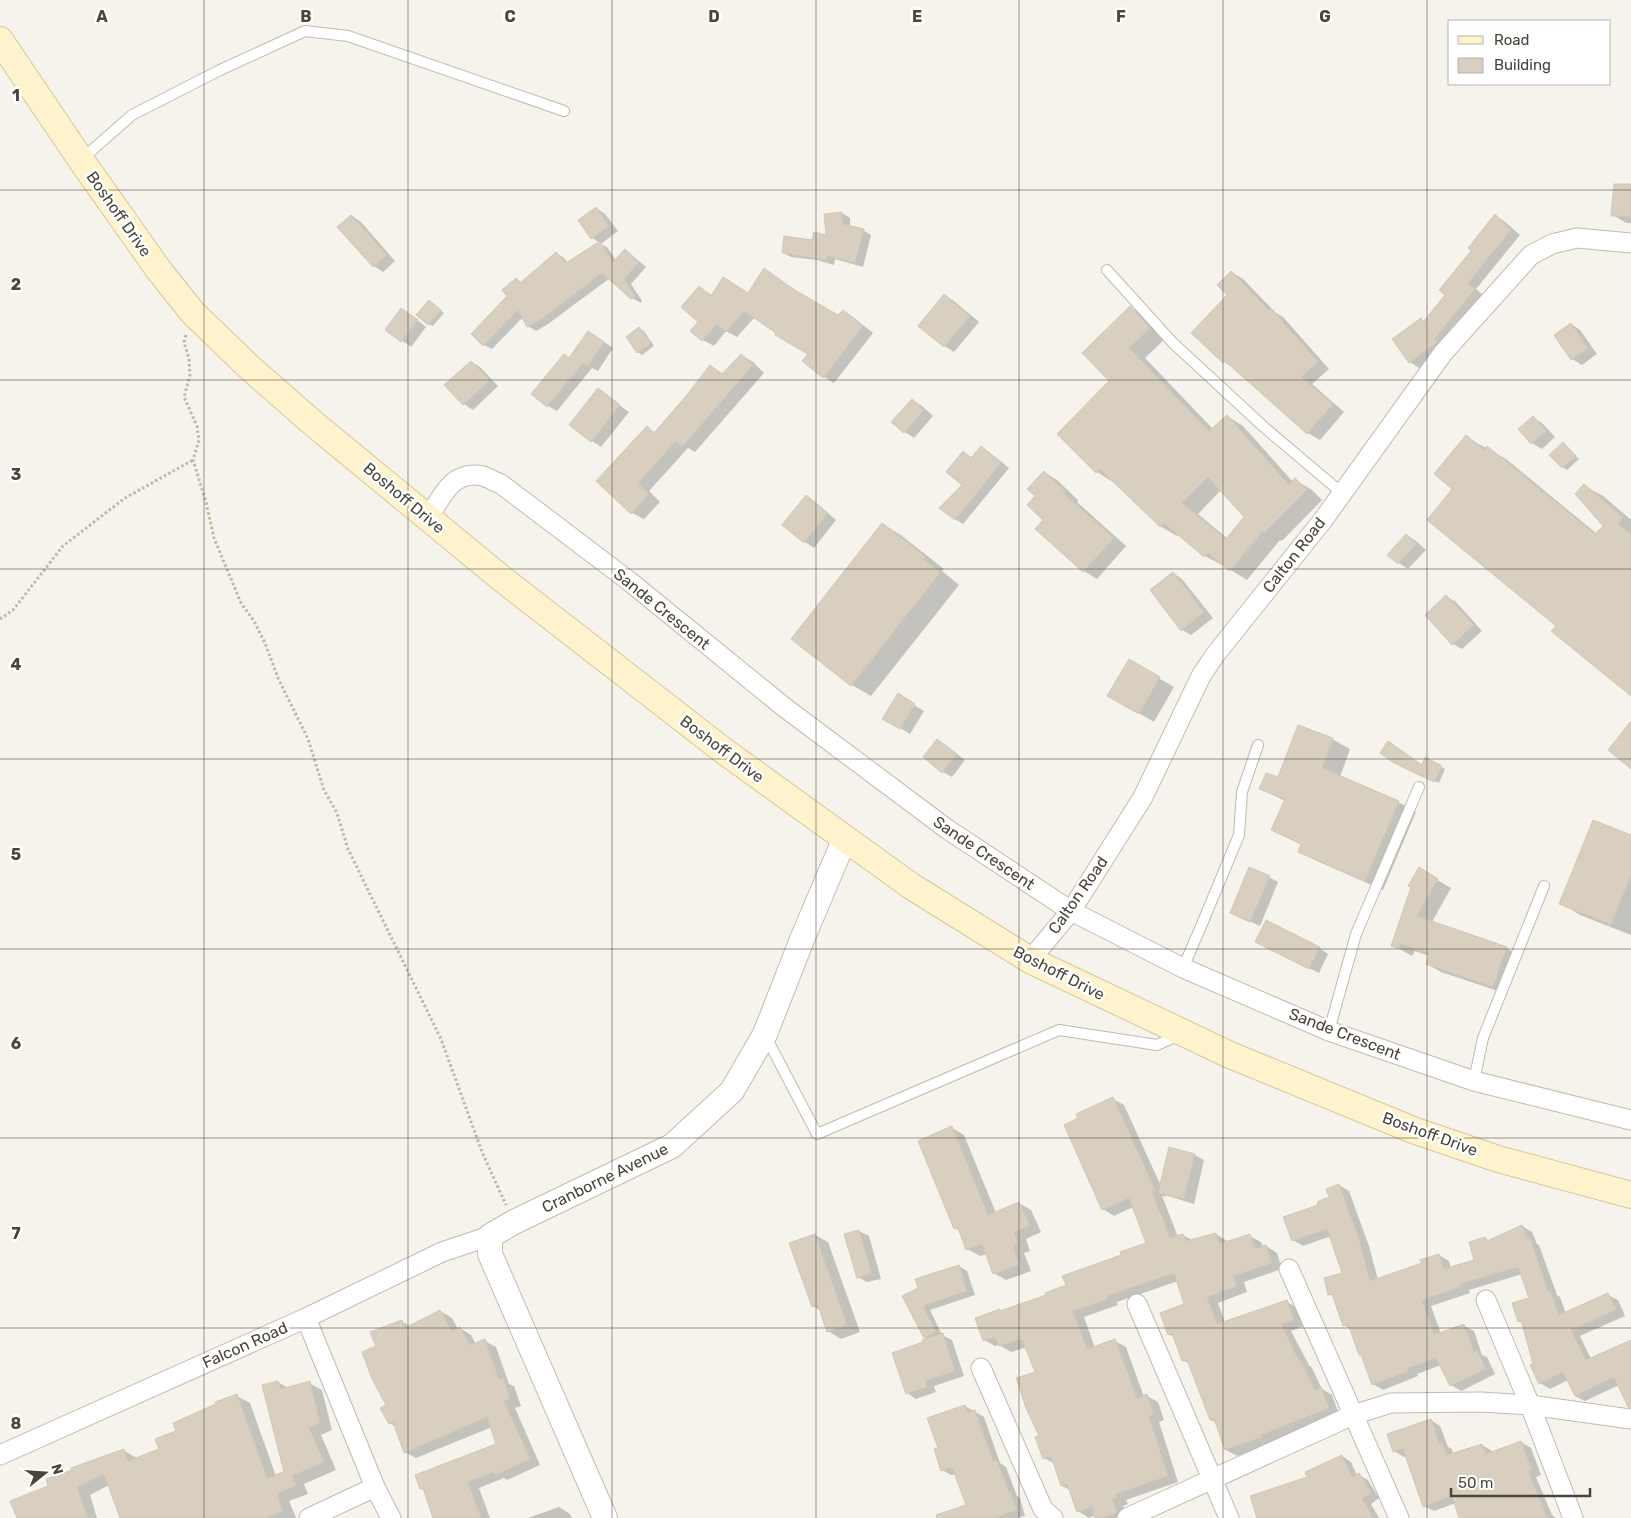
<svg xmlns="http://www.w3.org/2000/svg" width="1631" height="1518" font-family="Rubik,sans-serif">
<rect width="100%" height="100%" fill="#f6f3ec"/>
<g fill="#0003" fill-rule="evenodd">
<polygon points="1631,185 1631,223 1626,223 1613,215"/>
<polygon points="596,208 605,214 618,231 601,244 608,248 616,261 625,251 633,256 646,267 631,284 642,301 641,303 632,298 610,278 548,324 536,331 528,326 523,317 492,349 484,345 509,296 516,279 522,283 556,253 564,258 568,263 600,243 592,238"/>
<polygon points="842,213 850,218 850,227 863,230 871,235 863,267 835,259 834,265 817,260 791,257 784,253 828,237"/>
<polygon points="352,216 361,222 395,261 383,272 374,266"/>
<polygon points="1496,216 1504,221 1520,235 1476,289 1483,295 1446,347 1419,368 1410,362 1393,339 1421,319 1425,322 1447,295"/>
<polygon points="765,270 804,296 838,317 843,311 853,317 873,333 834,383 824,377 810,354 755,317 737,337 726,331 714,346 703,340 700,322 700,288 712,295 748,294"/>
<polygon points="1231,272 1243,279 1276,313 1283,317 1329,369 1312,384 1344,412 1320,440 1308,433 1235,369 1224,362 1193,333 1229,295"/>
<polygon points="944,296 954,301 979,322 954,352 945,346 919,326"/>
<polygon points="429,301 444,313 433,326 428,324"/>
<path d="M1131,308L1147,317L1166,338L1145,358L1213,429L1227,416L1243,426L1293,482L1295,480L1312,490L1322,500L1282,541L1280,540L1247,580L1231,570L1223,564L1222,565L1205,556L1179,534L1177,536L1160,526L1113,482L1097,472L1059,434L1111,381ZM1221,490L1245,517L1228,539L1198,514Z"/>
<polygon points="411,315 426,327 411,347 387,330"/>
<polygon points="1571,324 1580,330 1597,354 1582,365 1572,359 1555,335"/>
<polygon points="639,329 644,331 654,346 642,355 638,352"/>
<polygon points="589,332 613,348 598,371 592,368 557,411 548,406 570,359"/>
<polygon points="741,355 753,362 764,373 695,452 688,448 649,491 660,502 644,519 632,513 647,428 656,433 711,367 724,375"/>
<polygon points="472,362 481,368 498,386 473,410 464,404"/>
<polygon points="598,390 629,412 601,447 592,441 571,425"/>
<polygon points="912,400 922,406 933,416 914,438 905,432 893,422"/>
<polygon points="1533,418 1542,423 1555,437 1542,449 1532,443 1520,429"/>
<polygon points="1466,437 1506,459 1597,534 1605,526 1584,486 1603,496 1630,519 1631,518 1631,694 1558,626 1454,488"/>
<polygon points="1563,444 1579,459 1567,470 1563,467 1551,455"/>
<polygon points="981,447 989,452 1009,468 963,524 955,519 964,485 963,453 972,458"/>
<polygon points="1044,472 1057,480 1078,500 1077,502 1126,546 1097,579 1084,571 1037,529 1045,520 1036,496"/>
<polygon points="806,497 815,502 836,520 814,548 805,542"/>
<polygon points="883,524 902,536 944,569 942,571 959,585 871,696 852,685 793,639"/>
<polygon points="1407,535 1416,541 1426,550 1408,569 1399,563"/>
<polygon points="1173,573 1182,579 1213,618 1191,635 1182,630"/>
<polygon points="1447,597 1456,602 1482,631 1462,649 1453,644"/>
<polygon points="1129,661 1174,687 1154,722 1109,696"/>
<polygon points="907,701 924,711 910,734 884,718"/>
<polygon points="1332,739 1350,749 1340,777 1398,802 1416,812 1383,890 1317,861 1299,851 1302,845 1273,830 1285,801 1261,789 1279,779"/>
<polygon points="938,740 965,760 952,777 943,772"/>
<polygon points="1400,765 1441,767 1445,769 1439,783"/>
<polygon points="1631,837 1631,935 1580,915 1561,903"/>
<polygon points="1419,869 1451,888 1432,922 1506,948 1520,956 1507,994 1441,972 1427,964 1430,956 1415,951 1412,956 1393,945"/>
<polygon points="1269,877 1278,882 1260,926 1231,913"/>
<polygon points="1266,947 1319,948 1328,954 1319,973"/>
<polygon points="1113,1099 1124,1105 1161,1186 1170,1149 1195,1155 1204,1160 1194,1204 1165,1195 1166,1197 1162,1196 1178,1237 1183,1235 1193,1241 1216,1234 1227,1241 1228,1243 1250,1236 1261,1242 1263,1247 1266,1246 1277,1253 1282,1269 1244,1282 1247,1292 1218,1303 1225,1323 1287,1302 1298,1308 1304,1326 1291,1331 1309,1365 1312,1368 1322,1389 1332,1395 1339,1414 1271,1442 1272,1444 1237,1456 1226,1450 1217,1423 1211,1420 1190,1364 1184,1361 1175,1338 1169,1334 1186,1305 1178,1281 1117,1302 1118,1305 1084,1317 1095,1348 1115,1341 1126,1347 1144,1397 1147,1396 1158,1402 1164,1420 1159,1422 1178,1482 1126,1500 1128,1504 1123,1506 1127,1518 1097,1518 1096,1515 1089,1518 1078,1511 1070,1490 1062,1486 1055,1464 1044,1458 1041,1437 1036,1373 1027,1347 1011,1352 999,1345 995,1346 984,1340 999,1310 1002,1312 1048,1296 1068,1286 1147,1244 1133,1207 1114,1216 1103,1209"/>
<polygon points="952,1128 964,1135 996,1213 1019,1203 1031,1210 1041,1232 1026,1239 1030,1251 1024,1253 1031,1271 1006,1280 994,1273 987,1254 980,1256 967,1249 961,1232 955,1228"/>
<polygon points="1339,1185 1349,1191 1369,1246 1378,1280 1423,1264 1439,1255 1449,1261 1451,1269 1476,1261 1485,1238 1490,1241 1522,1226 1532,1232 1537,1244 1539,1245 1557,1295 1560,1297 1566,1314 1608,1295 1618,1300 1625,1316 1580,1336 1591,1359 1631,1342 1631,1403 1619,1385 1585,1401 1575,1396 1568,1380 1550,1389 1540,1383 1523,1323 1519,1321 1530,1298 1522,1274 1469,1290 1470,1293 1431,1306 1441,1334 1464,1326 1474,1331 1482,1355 1487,1357 1495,1374 1461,1391 1451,1385 1441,1365 1417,1374 1418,1376 1383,1390 1373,1384 1363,1356 1360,1354 1352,1330 1344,1325 1334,1297 1330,1294 1344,1273 1331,1236 1303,1246 1293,1240 1320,1206 1331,1198"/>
<polygon points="859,1231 869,1236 881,1279 867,1282 858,1277"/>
<polygon points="815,1235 828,1242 860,1332 841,1339 828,1331 821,1311 813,1306"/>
<polygon points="959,1266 967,1271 975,1295 930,1310 942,1335 952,1340 964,1376 934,1386 936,1392 916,1399 907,1393 924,1343 928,1339 925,1337 904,1296"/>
<polygon points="440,1311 452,1318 458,1329 460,1328 471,1335 476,1344 485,1341 496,1347 509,1384 514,1386 521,1406 515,1408 540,1465 507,1480 504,1478 479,1488 490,1518 434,1518 425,1490 421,1489 498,1444 492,1427 416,1458 405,1452 396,1427 390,1423 378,1347 401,1321 411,1327"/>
<polygon points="278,1382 288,1388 309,1383 322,1390 332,1430 321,1435 336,1470 304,1484 308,1494 289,1501 296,1518 121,1518 109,1485 90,1495 97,1518 18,1518 50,1486 124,1451 137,1458 160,1450 178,1432 237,1396 250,1403 276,1476 286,1473"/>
<polygon points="965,1406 984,1417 1000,1463 1006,1467 1017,1496 1020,1498 1025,1516 1017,1518 960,1518 967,1506 956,1474 951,1475 942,1470 940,1449"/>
<polygon points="1431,1420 1440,1426 1448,1447 1452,1449 1453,1455 1482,1445 1492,1451 1493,1453 1521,1442 1531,1448 1541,1475 1536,1477 1552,1515 1556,1518 1461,1518 1456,1503 1434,1511 1424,1506 1407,1456 1404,1457 1394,1451"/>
<polygon points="1342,1456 1351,1462 1357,1476 1359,1475 1368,1480 1379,1498 1371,1504 1379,1518 1259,1518 1309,1478"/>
<polygon points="559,1507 570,1514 572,1518 528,1518"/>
</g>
<g fill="#d8cfc1" stroke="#d3c7b4" fill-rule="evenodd">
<polygon points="1614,184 1631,184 1631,216 1611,216"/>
<polygon points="596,207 609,226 591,239 578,220"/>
<polygon points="842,212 843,224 864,229 855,263 827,256 826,261 808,257 782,253 784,236 812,240 814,232 826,235 824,214"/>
<polygon points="1495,214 1511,230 1468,283 1475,289 1435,338 1438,342 1409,363 1392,339 1421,318 1423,322 1445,295 1439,290 1471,251 1468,248"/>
<polygon points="351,215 387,255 373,267 337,227"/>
<polygon points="600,241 613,262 625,249 639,262 624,279 635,296 631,299 602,273 540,320 527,327 518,310 483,346 471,334 507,296 502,290 516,278 520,283 556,252 566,263"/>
<polygon points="764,268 793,289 838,315 843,310 863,326 823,378 802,361 808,354 775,335 776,333 744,311 726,332 717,324 702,341 690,331 698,322 681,307 699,286 711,296 723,277 748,293"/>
<polygon points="1231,271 1269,310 1271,308 1318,362 1301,377 1333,404 1307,434 1225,361 1223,363 1191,333 1227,295 1217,285"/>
<polygon points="944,294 970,316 944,347 918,326"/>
<polygon points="429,300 441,310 428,325 416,315"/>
<path d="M1130,306L1150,328L1129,348L1209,431L1227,415L1289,485L1295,478L1307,490L1264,533L1263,531L1230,571L1208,553L1204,557L1164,523L1160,527L1100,469L1096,473L1057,434L1109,381L1082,353ZM1208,477L1244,517L1226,539L1182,503Z"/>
<polygon points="401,308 418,320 401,342 385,330"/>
<polygon points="1571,323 1588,348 1571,360 1554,335"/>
<polygon points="639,327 651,343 637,353 626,337"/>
<polygon points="588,331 604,342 588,366 583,363 547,407 531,394 564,354 569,358"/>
<polygon points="741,354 753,365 682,447 676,441 638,483 649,494 631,514 596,481 647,426 654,433 686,396 710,365 722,374"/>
<polygon points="471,361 490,380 463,405 444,385"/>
<polygon points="598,388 620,405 591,442 569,425"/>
<polygon points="912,399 924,410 904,433 891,422"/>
<polygon points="1533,416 1546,431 1531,444 1518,429"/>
<polygon points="1466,435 1484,450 1487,446 1595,534 1603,526 1575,494 1584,484 1623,517 1618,524 1631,535 1631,696 1551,631 1556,626 1427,520 1452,489 1434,474"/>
<polygon points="1563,442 1576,456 1562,468 1549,455"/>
<polygon points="981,446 1001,463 955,520 939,508 962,485 946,472 963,451 971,458"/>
<polygon points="1044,471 1066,492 1064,494 1114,538 1083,572 1035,529 1043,520 1027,505 1035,496 1027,489"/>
<polygon points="806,495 828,513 804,543 782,525"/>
<polygon points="882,523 926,557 923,559 940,573 851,686 791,639"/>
<polygon points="1406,534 1417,544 1398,564 1387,555"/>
<polygon points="1173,572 1204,612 1181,631 1150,590"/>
<polygon points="1446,595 1474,625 1452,645 1425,615"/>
<polygon points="1129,659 1160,677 1139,714 1107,696"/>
<polygon points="898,693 915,704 900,729 882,719"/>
<polygon points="1631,721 1631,769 1608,750"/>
<polygon points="1298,725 1333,738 1322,768 1399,801 1365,881 1298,852 1301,844 1271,830 1285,799 1259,789 1266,773 1278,777"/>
<polygon points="937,739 957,754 942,773 923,757"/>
<polygon points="1388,741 1422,765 1425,757 1442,766 1434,782 1394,763 1380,753"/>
<polygon points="1593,820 1631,835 1631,875 1611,925 1559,904"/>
<polygon points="1249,867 1270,876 1250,922 1230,913"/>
<polygon points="1419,867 1438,879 1417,916 1507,947 1493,987 1426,964 1429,954 1401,944 1398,949 1391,946 1411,887 1408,886"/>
<polygon points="1266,920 1320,947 1309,969 1255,942"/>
<polygon points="1113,1097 1156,1192 1152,1191 1170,1238 1183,1234 1186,1241 1216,1233 1219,1244 1250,1234 1255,1249 1266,1245 1272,1263 1233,1276 1237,1286 1207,1297 1217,1324 1287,1300 1294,1320 1281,1324 1299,1361 1301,1360 1315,1390 1321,1387 1329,1408 1261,1435 1262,1437 1225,1450 1214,1419 1210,1420 1187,1360 1182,1361 1172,1333 1168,1335 1160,1313 1184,1304 1174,1273 1107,1296 1108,1299 1073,1311 1087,1349 1115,1339 1137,1398 1147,1394 1154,1414 1149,1416 1168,1476 1116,1494 1117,1498 1112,1499 1117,1513 1102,1518 1095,1518 1092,1507 1077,1512 1067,1484 1061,1486 1051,1456 1043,1459 1035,1437 1039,1436 1026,1408 1016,1378 1035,1372 1022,1339 999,1346 995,1337 983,1341 975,1318 1000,1309 1000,1311 1046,1295 1045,1293 1066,1285 1062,1276 1121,1255 1120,1252 1146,1243 1129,1198 1102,1210 1064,1125 1078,1118 1076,1114"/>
<polygon points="952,1126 988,1215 1019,1202 1030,1226 1014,1232 1018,1244 1013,1246 1019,1265 993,1274 982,1244 966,1250 958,1228 954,1229 918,1141"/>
<polygon points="1169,1147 1195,1154 1184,1199 1158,1193"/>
<polygon points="1339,1184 1359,1239 1370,1281 1422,1263 1420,1260 1439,1254 1444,1269 1474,1260 1469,1242 1485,1237 1487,1241 1522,1225 1528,1239 1530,1238 1548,1291 1550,1290 1559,1315 1608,1293 1616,1310 1571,1330 1586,1360 1631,1340 1631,1408 1628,1407 1614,1377 1575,1396 1563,1372 1539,1384 1530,1365 1533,1364 1521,1320 1518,1322 1512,1303 1529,1298 1518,1267 1460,1284 1461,1287 1422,1300 1434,1335 1464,1324 1474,1352 1477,1350 1486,1369 1450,1386 1436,1358 1408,1368 1409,1371 1372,1385 1361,1355 1359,1355 1348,1324 1343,1326 1332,1294 1328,1295 1324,1278 1342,1273 1327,1229 1292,1241 1283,1217 1318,1205 1317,1202 1329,1197 1326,1189"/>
<polygon points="859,1230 872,1274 857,1278 844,1234"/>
<polygon points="815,1234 847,1325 827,1332 818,1305 812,1307 789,1243"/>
<polygon points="959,1265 967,1291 923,1306 936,1332 924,1338 902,1296 918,1288 915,1279"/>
<polygon points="440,1310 452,1331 460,1327 470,1345 485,1339 499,1380 503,1378 510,1399 504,1401 530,1459 495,1475 493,1472 468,1482 481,1518 433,1518 423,1488 420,1489 415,1475 496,1444 487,1417 404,1453 393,1422 389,1424 380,1408 386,1405 372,1379 362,1352 376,1346 370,1332 402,1320 405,1328"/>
<polygon points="943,1333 955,1371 925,1381 927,1387 906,1394 892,1353 923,1342 922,1340"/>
<polygon points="278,1381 281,1389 310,1381 320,1423 309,1428 324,1462 292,1476 296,1486 277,1494 283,1511 266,1518 120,1518 104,1474 77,1487 88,1518 17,1518 10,1501 48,1486 46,1479 72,1470 71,1468 124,1449 128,1461 159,1449 155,1439 176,1431 173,1423 216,1404 215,1402 237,1394 267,1478 284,1472 262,1385"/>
<polygon points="965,1405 968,1413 975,1410 993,1461 997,1460 1009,1492 1010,1491 1017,1510 994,1518 937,1518 936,1515 966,1505 952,1467 941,1471 934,1449 938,1448 927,1418"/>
<polygon points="1431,1419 1439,1443 1442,1442 1447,1455 1482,1444 1486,1454 1521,1441 1532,1470 1528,1471 1547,1518 1459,1518 1452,1496 1423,1507 1403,1449 1393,1452 1387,1434"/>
<polygon points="1342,1455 1352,1477 1359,1473 1371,1493 1362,1498 1373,1518 1257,1518 1250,1496 1307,1477 1305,1472"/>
</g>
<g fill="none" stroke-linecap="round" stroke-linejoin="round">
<defs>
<g id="service">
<polyline points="82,159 132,115 220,70 305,31 348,36 564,111"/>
<polyline points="1107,270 1173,343 1265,428 1342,493"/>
<polyline points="1183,968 1202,924 1239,835 1242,792 1258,745"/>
<polyline points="1329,1031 1356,934 1419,787"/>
<polyline points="765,1035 817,1134 1059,1030 1157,1045 1179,1035"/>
<polyline points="1474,1081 1483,1038 1544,886"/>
</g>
<g id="minor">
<path d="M428,519C441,498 452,469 483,476C489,478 495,482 501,484L629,581L784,707L947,829L1071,911L1183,968L1329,1031L1474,1081L1631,1120"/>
<polyline points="1030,960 1071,911 1143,797 1201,676 1215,655 1323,520 1443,353 1531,255 1552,244 1577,238 1631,243"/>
<polyline points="1289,1269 1399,1518"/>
<polyline points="1486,1300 1530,1405 1573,1518"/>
<polyline points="1137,1304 1229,1518"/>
<polyline points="306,1318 375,1487 391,1518"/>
<polyline points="981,1368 1043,1509 1053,1518"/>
<polyline points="0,1455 306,1318 442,1252 490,1236"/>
<polyline points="309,1518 375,1487"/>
<polyline points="1127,1518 1353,1415 1391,1403 1481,1402 1530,1405 1631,1419"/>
</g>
<polyline id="tertiary" points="605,1518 490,1254 490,1236 514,1222 672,1146 732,1091 765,1034 803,937 845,838"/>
<polyline id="secondary" points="0,40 81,160 158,269 193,313 249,367 314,424 501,578 724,751 911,886 1030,960 1230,1055 1413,1130 1498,1159 1631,1195"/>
</defs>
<use href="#service" stroke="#c2bbae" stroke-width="12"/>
<use href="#minor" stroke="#c2bbae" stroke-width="21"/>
<use href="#tertiary" stroke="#c2bbae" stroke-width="26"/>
<use href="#secondary" stroke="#d6c79b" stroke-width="28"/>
<g stroke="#c4b79f" stroke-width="3" stroke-dasharray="2.5 2.5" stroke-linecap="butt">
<polyline points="186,335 184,342 189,359 190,375 184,397 197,426 199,440 193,460 206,502 214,538 241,603 254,621 265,643 278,678 308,739 324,790 337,813 348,849 441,1039 482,1152 506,1205"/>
<polyline points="0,619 13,610 63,546 125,498 193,460"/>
</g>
<use href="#service" stroke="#fff" stroke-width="10"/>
<use href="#minor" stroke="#fff" stroke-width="19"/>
<use href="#tertiary" stroke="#fff" stroke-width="24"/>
<use href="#secondary" stroke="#fff3cd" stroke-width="26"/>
</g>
<path fill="none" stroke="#4b4439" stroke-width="1" stroke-opacity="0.55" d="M204,0V1518M408,0V1518M612,0V1518M816,0V1518M1019,0V1518M1223,0V1518M1427,0V1518M0,190H1631M0,380H1631M0,569H1631M0,759H1631M0,949H1631M0,1138H1631M0,1328H1631"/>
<g text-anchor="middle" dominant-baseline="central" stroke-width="5" stroke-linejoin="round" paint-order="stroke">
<g font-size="16" fill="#4b4439" stroke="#fff">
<text transform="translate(119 214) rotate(55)">Boshoff Drive</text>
<text transform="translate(404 498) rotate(40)">Boshoff Drive</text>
<text transform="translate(1294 555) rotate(-52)">Calton Road</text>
<text transform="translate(662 609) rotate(39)">Sande Crescent</text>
<text transform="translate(722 749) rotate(37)">Boshoff Drive</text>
<text transform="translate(984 853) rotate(34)">Sande Crescent</text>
<text transform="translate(1078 895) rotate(-55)">Calton Road</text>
<text transform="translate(1059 973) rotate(27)">Boshoff Drive</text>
<text transform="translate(1345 1034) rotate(21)">Sande Crescent</text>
<text transform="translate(1430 1134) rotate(20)">Boshoff Drive</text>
<text transform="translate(605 1178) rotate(-26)">Cranborne Avenue</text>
<text transform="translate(245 1345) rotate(-24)">Falcon Road</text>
</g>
</g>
<g font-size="16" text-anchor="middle" font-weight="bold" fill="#4b4439" stroke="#fff" stroke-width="5" stroke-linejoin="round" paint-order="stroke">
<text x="102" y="22">A</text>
<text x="306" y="22">B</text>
<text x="510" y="22">C</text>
<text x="714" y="22">D</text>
<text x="917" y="22">E</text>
<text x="1121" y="22">F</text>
<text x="1325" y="22">G</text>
<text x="16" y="101">1</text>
<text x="16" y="290">2</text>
<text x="16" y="480">3</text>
<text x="16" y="670">4</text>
<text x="16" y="860">5</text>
<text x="16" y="1049">6</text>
<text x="16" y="1239">7</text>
<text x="16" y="1429">8</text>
</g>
<rect x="1448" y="20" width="162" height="65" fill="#ffffff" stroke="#b7b4b0"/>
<rect x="1458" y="36" width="25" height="8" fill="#fff3cd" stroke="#b7b4b0"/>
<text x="1494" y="45" font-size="15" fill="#4b4439">Road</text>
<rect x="1458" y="58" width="25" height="15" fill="#d8cfc1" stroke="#b7b4b0"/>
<text x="1494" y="70" font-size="15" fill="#4b4439">Building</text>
<g transform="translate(45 1473) rotate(73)" stroke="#ffffff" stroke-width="4" paint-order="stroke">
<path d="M0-4L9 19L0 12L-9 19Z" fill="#4b4439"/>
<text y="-8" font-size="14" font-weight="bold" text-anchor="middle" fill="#4b4439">N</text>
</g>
<path d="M1451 1488v8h139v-8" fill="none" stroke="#4b4439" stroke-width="2.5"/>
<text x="1458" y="1488" font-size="15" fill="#4b4439" stroke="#ffffff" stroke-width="4" paint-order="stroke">50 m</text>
</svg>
